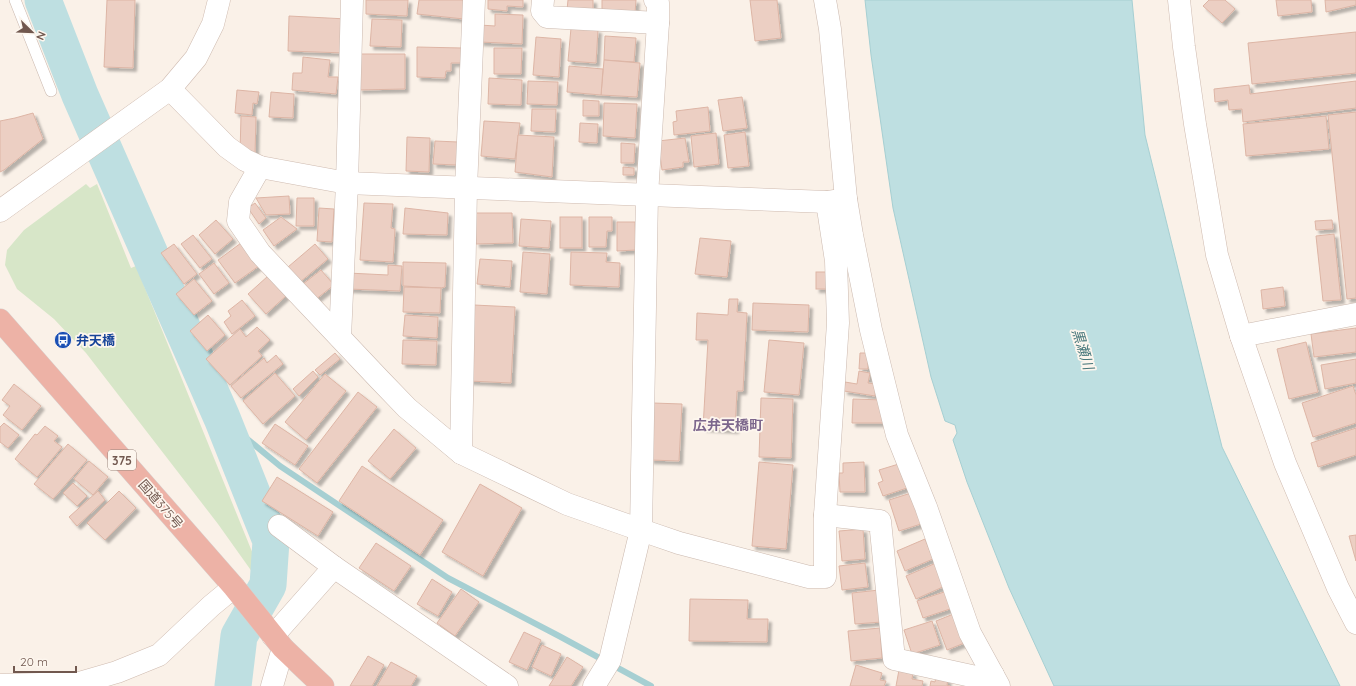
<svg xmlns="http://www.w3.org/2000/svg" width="1356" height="686" font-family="Quicksand,'Noto Sans JP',sans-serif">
<defs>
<filter id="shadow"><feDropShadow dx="3.5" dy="3.5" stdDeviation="1" flood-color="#0004"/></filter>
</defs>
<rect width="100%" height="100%" fill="#faf1e8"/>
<polygon fill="#d7e6c8" points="86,184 90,188 97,184 131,268 136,266 257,564 255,576 218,524 86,353 54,319 17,289 5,265 7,250 24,230"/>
<polygon fill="#bedfe1" stroke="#a6cfd2" points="865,0 1132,0 1145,135 1222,447 1340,686 1054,686 1009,588 967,482 953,440 957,433 955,425 945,421 931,377 893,208 871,55"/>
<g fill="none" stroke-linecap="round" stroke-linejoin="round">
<polyline stroke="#a6cfd2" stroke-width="6" points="222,418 280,466 448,578 559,636 651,686"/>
<polyline stroke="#bedfe1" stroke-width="37" points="43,0 80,95 222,418 271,541 268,585 239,636 233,686"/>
</g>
<g fill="#eccfc3" stroke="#ddb5a5" filter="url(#shadow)">
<polygon points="107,0 135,0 133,68 104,67"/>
<polygon points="366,0 408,0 407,16 366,14"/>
<polygon points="419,0 466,0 464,19 417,14"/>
<polygon points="488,0 523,0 523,7 507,6 507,11 488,9"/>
<polygon points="568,0 593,0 593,10 567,10"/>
<polygon points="602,0 636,0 635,13 602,12"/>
<polygon points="750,0 777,0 781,38 755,41"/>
<polygon points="1209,0 1225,0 1235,9 1222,23 1203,6"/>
<polygon points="1276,0 1311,0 1312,12 1278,16"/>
<polygon points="1325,0 1356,0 1356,5 1326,12"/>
<polygon points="495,14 523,15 522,44 480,42 480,25 495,26"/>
<polygon points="289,16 347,19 345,53 288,51"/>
<polygon points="372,19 402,20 401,47 370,46"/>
<polygon points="571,28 598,30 596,63 568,61"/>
<polygon points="1356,32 1356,73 1252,84 1248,43"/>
<polygon points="605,36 636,38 634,62 604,60"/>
<polygon points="536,37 561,39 559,77 533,75"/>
<polygon points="417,47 462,48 461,63 451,63 451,71 446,71 445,78 417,77"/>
<polygon points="494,48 522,48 521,74 494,74"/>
<polygon points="358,54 405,54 405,89 359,90"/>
<polygon points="303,57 330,60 328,77 338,77 336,94 292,90 293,73 302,73"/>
<polygon points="604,60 640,63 637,97 601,95"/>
<polygon points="569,66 603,69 601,95 567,92"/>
<polygon points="489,78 522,80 521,105 488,104"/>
<polygon points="528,81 558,82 557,105 527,104"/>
<polygon points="1356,81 1356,108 1243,122 1242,109 1229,110 1228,100 1215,102 1214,89 1249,85 1250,94"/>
<polygon points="237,90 259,92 257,104 253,103 252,115 235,113"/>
<polygon points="271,92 294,94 293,118 269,117"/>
<polygon points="742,97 747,128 723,131 718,100"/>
<polygon points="583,100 599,101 599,116 583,116"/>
<polygon points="604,103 637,104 635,138 603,136"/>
<polygon points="708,107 710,131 674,135 673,122 677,121 676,111"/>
<polygon points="532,109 556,109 555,132 531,131"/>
<polygon points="1356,112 1356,298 1347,299 1328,115"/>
<polygon points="33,113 43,139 4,170 0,172 0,121 15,118"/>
<polygon points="241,116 256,117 255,154 240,153"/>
<polygon points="1326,116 1329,149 1246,156 1243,124"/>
<polygon points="484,121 520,123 515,159 481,156"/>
<polygon points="580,123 598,124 597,143 579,142"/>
<polygon points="745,132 749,166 728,168 724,135"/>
<polygon points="716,133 719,164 694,167 691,136"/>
<polygon points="518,135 554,137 552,177 515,172"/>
<polygon points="407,137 430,138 429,172 406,171"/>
<polygon points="685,138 689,162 683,162 683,167 662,170 658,141"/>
<polygon points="435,141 458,142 457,165 433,164"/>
<polygon points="621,143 635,144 634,163 621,163"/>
<polygon points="623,167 634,168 634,175 623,175"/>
<polygon points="289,196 290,214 266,215 256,198"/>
<polygon points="297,198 314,198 314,226 296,226"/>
<polygon points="255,203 266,218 259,224 248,208"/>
<polygon points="364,203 393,204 391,228 395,229 393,262 360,260"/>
<polygon points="319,208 334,209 332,242 317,241"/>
<polygon points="405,208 448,213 447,235 403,234"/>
<polygon points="475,213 512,213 513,243 476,244"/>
<polygon points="281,217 297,229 274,246 263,230"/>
<rect x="560" y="217" width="22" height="31"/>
<polygon points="589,217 612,217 612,231 607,231 606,247 589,247"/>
<polygon points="521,219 551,221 549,248 519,246"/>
<polygon points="216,220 233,239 215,254 199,235"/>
<polygon points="1332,220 1333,229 1316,230 1315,221"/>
<polygon points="617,222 635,222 636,250 617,251"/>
<polygon points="1334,234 1341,300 1323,301 1316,236"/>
<polygon points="193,235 212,259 200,268 181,244"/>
<polygon points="700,238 731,241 727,277 695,274"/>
<polygon points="241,243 259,266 235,283 218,260"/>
<polygon points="174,244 197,274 184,284 161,253"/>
<polygon points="315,244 328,259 300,282 288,267"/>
<polygon points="523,252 550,254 547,294 520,292"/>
<polygon points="571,252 607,253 606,262 620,263 619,287 570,285"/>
<polygon points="480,259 512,261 510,287 477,284"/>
<polygon points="403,262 446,263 445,287 441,288 403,286"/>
<polygon points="214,263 229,283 214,294 199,274"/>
<polygon points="388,265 402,266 400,291 348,289 348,273 388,275"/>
<polygon points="321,270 334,285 315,300 303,284"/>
<rect x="816" y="272" width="11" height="17"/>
<polygon points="268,276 286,296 266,314 248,294"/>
<polygon points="194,279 212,301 194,315 176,294"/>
<polygon points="404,287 441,288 440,313 403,312"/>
<polygon points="1283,287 1285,306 1263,309 1261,290"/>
<polygon points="729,299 738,299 737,312 747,313 743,391 737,391 735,430 703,428 708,340 696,340 697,313 728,315"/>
<polygon points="242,300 255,316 232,334 224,322 231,316 228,311"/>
<polygon points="753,303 809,305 808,332 752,330"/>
<polygon points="474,305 515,307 511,383 469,381"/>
<polygon points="208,315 225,335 207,351 190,331"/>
<polygon points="405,315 438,317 437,338 403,336"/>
<polygon points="257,327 270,340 258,351 262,356 230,385 206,359 240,329 246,337"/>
<polygon points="1356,328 1356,352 1314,357 1311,334"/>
<polygon points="403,340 437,341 436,365 402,364"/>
<polygon points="769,340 804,343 799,395 764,392"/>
<polygon points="1306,342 1318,392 1289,399 1277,349"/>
<polygon points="335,353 340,359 320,375 315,370"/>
<polygon points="860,353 868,353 868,369 859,369"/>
<polygon points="276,355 283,364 241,398 231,386 264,358 267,363"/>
<polygon points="1356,359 1356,383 1325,389 1321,365"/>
<polygon points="313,371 318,377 299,396 293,389"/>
<polygon points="859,371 870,373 868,383 876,384 875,396 844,391 845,382 857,384"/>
<polygon points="275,373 295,396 263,424 243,401"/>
<polygon points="325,374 346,391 306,440 285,422"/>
<polygon points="14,384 41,406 22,430 3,415 10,406 2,400"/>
<polygon points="1353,386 1356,395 1356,423 1313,437 1302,403"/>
<polygon points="358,392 377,407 317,483 299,469"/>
<polygon points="761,398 793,399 791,458 759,457"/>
<polygon points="853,399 884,400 884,423 852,423"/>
<polygon points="653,403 682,404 679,461 650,460"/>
<polygon points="4,423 19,435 8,448 0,442 0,427"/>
<polygon points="275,424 308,446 295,465 262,443"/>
<polygon points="45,426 58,436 54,441 62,447 37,477 15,459 35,434 37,435"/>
<polygon points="1356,428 1356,455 1318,467 1311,443"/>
<polygon points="394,429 416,448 390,479 368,461"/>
<polygon points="68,444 87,460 53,499 34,484"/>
<polygon points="89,461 108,477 93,495 74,479"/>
<polygon points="759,462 793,465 786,549 752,546"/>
<polygon points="864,462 865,492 840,492 839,473 843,473 843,463"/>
<polygon points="902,463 910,487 883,496 878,483 883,481 879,470"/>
<polygon points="362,466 443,520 420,555 339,501"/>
<polygon points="277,477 333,512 318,536 262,501"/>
<polygon points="73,483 87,496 77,506 63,493"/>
<polygon points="480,484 522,508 483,576 442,552"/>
<polygon points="98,491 105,500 77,526 69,517"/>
<polygon points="119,491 136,508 105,540 87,523"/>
<polygon points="911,493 921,524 899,531 889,500"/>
<polygon points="863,529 865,559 842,561 839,531"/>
<polygon points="1356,535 1356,561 1349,536"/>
<polygon points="925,539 933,559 905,571 897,551"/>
<polygon points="376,543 411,566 394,591 359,568"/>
<polygon points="865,563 868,587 842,590 839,566"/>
<polygon points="936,563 945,586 916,599 906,576"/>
<polygon points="432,579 452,592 438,616 417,604"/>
<polygon points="461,589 479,602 455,636 437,623"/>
<polygon points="879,590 882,622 855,624 852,593"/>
<polygon points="947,591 953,608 923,618 917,601"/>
<polygon points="690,599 748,600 747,619 768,619 767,642 689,641"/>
<polygon points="956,613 967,642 947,650 936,621"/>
<polygon points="932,621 940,645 912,654 904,630"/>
<polygon points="880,628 882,658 851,661 848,631"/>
<polygon points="524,632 541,640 527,670 509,662"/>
<polygon points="542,645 561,654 551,676 532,667"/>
<polygon points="368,656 384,665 372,686 350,686"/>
<polygon points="567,657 583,667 571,686 549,686"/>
<polygon points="391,662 417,676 411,686 377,686"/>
<polygon points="856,665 882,673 880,680 886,681 884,686 850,686"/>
<polygon points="899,670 913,673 912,679 923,681 922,686 896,686"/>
<polygon points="936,676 948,680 947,685 950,686 930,686 931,681 935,682"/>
</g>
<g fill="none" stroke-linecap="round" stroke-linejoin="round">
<defs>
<polyline id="lane" points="15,0 51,91"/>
<g id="street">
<polyline points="543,0 542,11 547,17 658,23"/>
<polyline points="825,0 830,29 846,199 852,235 871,330 897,435 926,507 970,633 999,686"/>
<polyline points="260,167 240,202 238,221 260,253 380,380 407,408 461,453 567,504 641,530 679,543 809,577 825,577 825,515 838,323 836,261 827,202"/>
<polyline points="1241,336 1356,314"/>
<polyline points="340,337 347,183 352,0"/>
<polyline points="461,453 466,188 474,0"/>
<polyline points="825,515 880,521 894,659 976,677 993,675"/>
<polyline points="279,526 334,567"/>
<polyline points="273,636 334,567 507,686"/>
<polyline points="272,686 283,648"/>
<polyline points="594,686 610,660 641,530 647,195 658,23 658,3 655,0"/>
</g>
<g id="secondary">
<polyline points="1179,0 1184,47 1195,124 1217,255 1241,336 1285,463 1338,588 1356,623"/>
<polyline points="170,89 227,147 245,160 260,167 347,183 827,202 846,199"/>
<polyline points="0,211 170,89 196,58 213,24 219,0"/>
<polyline points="0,685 79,683 117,672 159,655 211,606 234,587"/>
</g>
<polyline id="highway" points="0,320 234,587 283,648 323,686"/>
</defs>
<use href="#lane" stroke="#cbb9af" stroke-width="12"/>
<use href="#street" stroke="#cbb9af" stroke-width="23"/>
<use href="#secondary" stroke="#cfbbb0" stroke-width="23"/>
<use href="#highway" stroke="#d7d0ce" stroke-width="23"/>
<use href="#lane" stroke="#fff" stroke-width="11"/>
<use href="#street" stroke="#fff" stroke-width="22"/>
<use href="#secondary" stroke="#fff" stroke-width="22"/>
<use href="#highway" stroke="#edb2a6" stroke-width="22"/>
</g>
<defs>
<symbol id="bus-disc" viewBox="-11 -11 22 22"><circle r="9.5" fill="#1a4fb4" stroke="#fdf6ee"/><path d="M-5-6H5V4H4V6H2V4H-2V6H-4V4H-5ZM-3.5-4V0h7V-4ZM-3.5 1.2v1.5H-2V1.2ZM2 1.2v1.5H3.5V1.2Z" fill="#fff"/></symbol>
</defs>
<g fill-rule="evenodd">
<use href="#bus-disc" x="53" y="330" width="20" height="20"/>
</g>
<g text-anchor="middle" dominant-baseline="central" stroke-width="3.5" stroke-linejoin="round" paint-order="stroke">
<rect fill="#fdf6ee" stroke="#9b877f" stroke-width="1" x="108" y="450" width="28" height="20" rx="3"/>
<g font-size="12" font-weight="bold" fill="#71584f">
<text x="122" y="460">375</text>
</g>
<g font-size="13" font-weight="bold" fill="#164399" stroke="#fdf6ee" text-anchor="start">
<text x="76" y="340">弁天橋</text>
</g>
<g font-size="13" fill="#71584f" stroke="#fdf6ee">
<text transform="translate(161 504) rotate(49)">国道375号</text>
</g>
<g font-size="14" font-style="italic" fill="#47777b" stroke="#fdf6ee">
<text transform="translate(1083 349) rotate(73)">黒瀬川</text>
</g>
<g font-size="14" font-weight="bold" fill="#7c668c" stroke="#fdf6ee">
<text x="728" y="425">広弁天橋町</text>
</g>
</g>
<g transform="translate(32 32) rotate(113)" stroke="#fdf6ee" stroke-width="3" paint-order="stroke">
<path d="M0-3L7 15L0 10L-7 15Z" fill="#71584f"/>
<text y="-6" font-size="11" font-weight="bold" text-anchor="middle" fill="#71584f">N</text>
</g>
<path d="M14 666v6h62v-6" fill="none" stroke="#71584f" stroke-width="2"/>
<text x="20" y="666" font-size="12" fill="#71584f" stroke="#fdf6ee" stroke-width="3" paint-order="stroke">20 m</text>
</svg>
